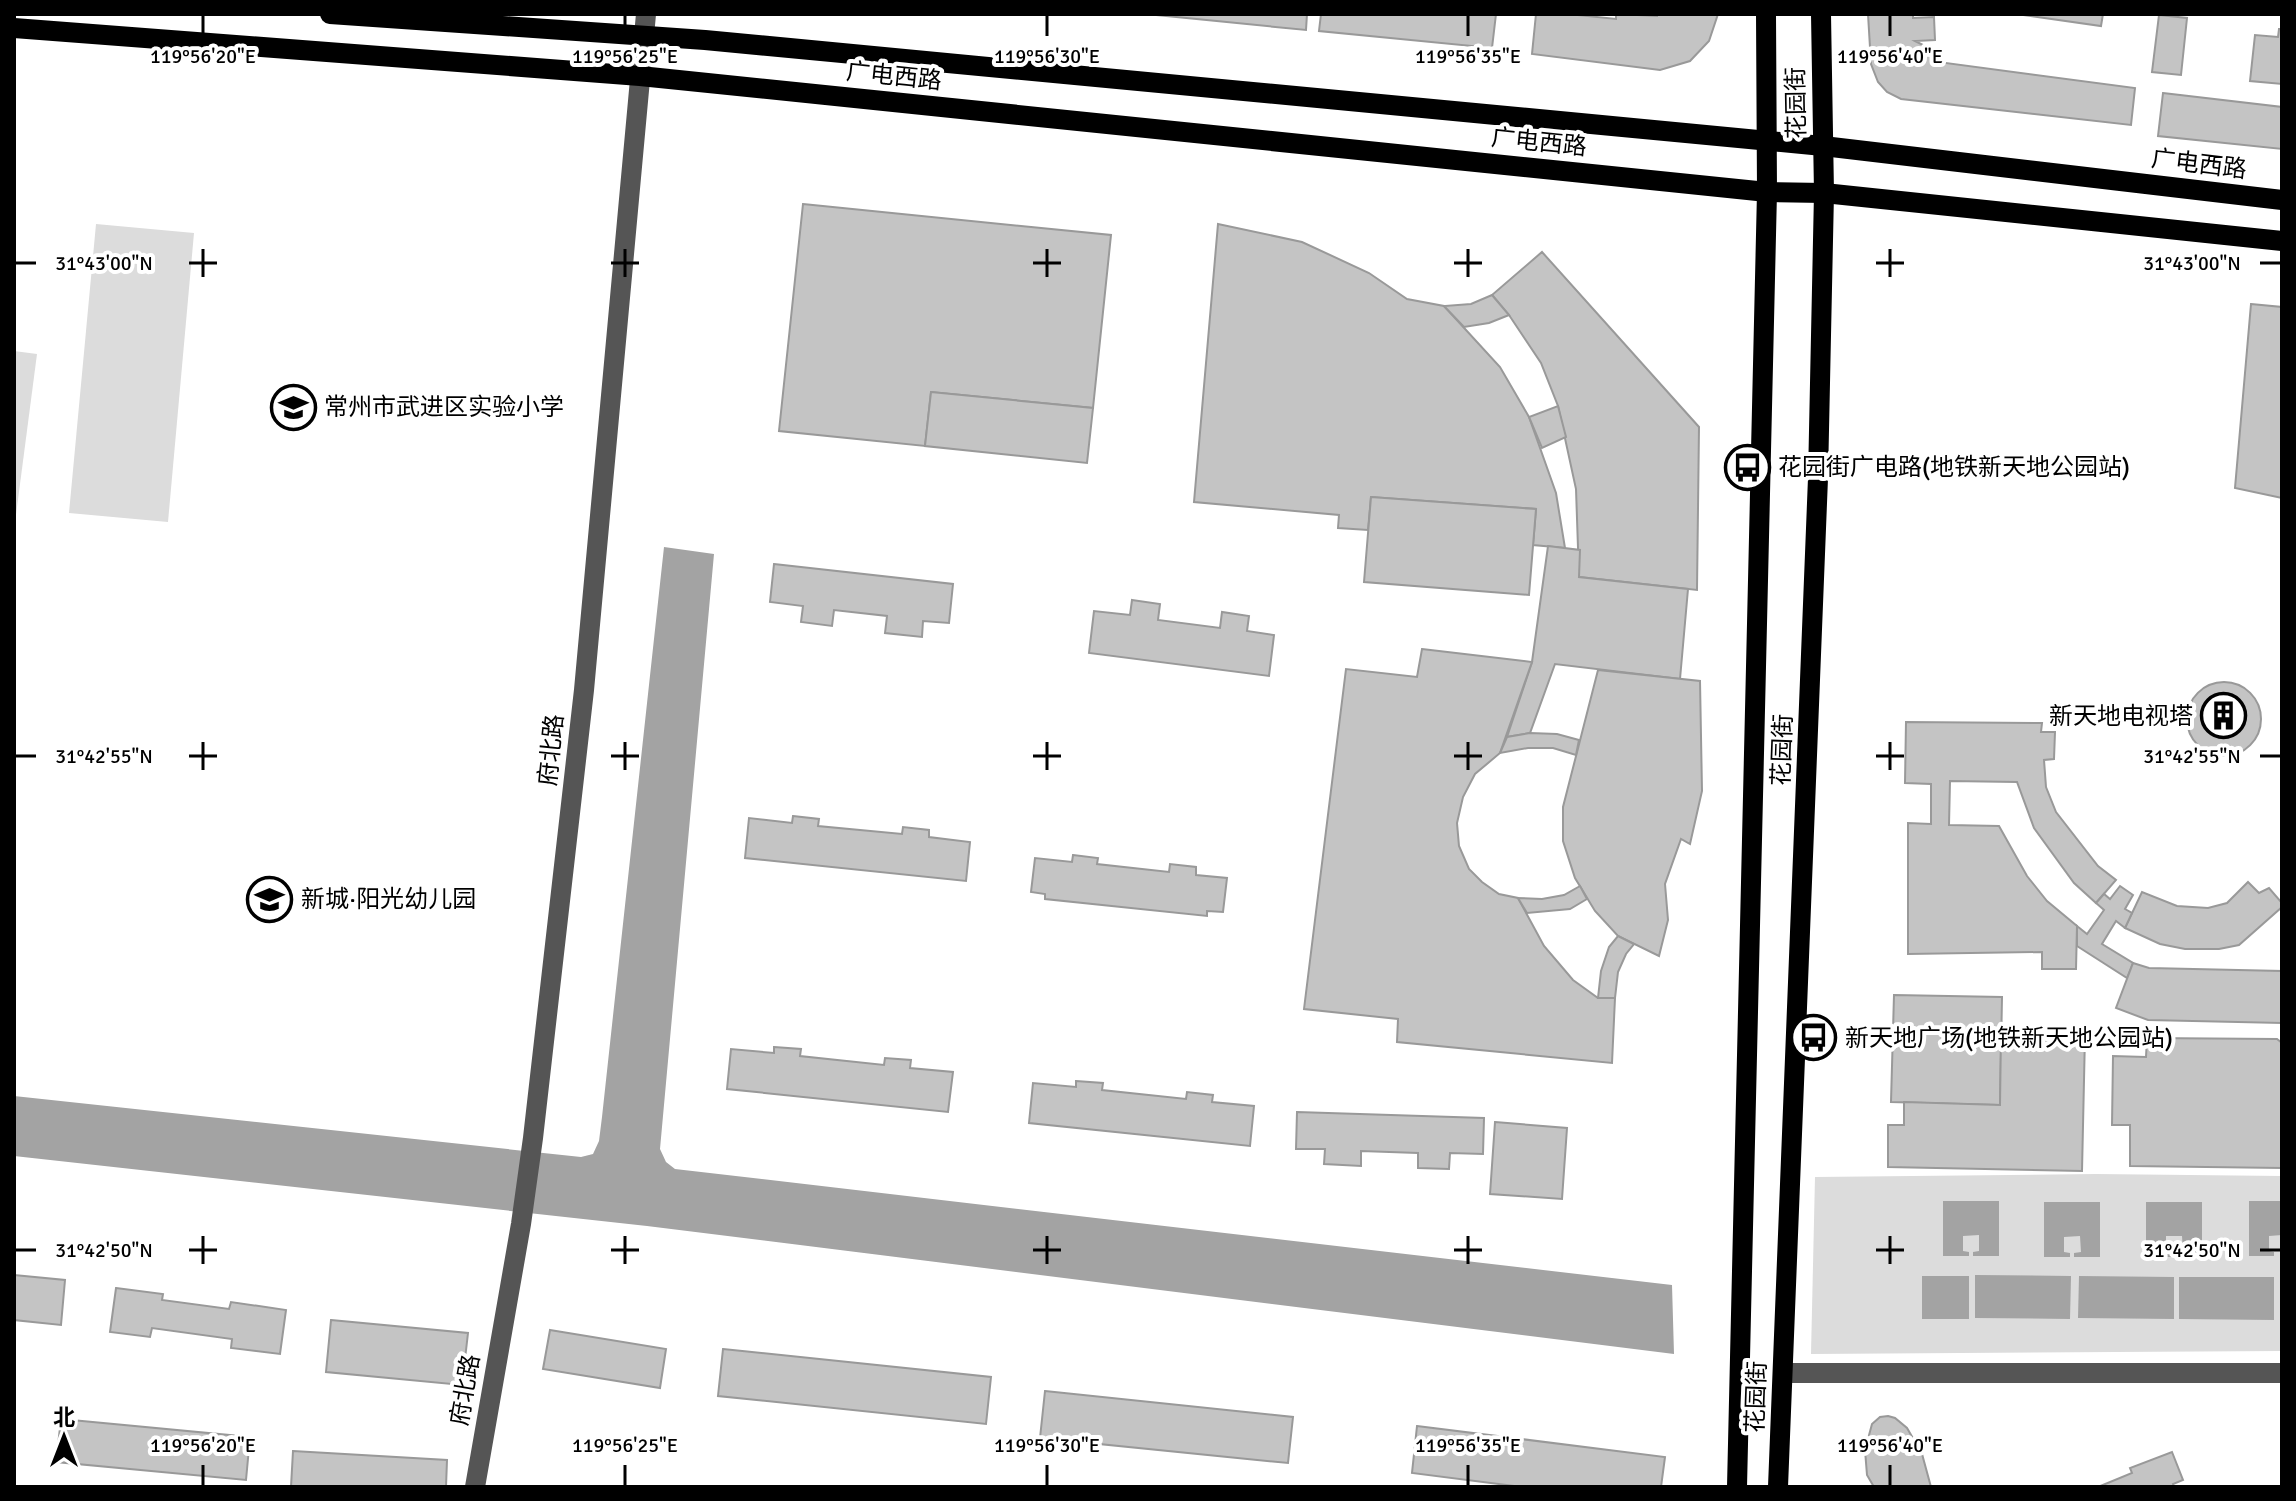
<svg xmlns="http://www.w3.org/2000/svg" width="2296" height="1501" font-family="Signika,'Noto Sans SC',sans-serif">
<rect width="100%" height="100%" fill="#fff"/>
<g fill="#dcdcdc">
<polygon points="96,224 194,233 168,522 69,513"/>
<polygon points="14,351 37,354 14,530"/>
<polygon points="2096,1174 2282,1176 2282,1351 1811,1354 1815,1177"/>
</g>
<g fill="#a3a3a3">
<polygon points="664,547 714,554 660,1149 666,1162 675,1169 1672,1285 1674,1354 647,1226 14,1156 14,1096 581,1157 593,1154 599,1141 602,1117"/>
<polygon points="1943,1201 1999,1201 1999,1256 1973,1256 1973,1252 1979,1251 1979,1235 1963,1236 1963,1251 1969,1252 1969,1256 1943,1256"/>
<polygon points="2249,1201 2282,1201 2282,1235 2269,1236 2269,1251 2274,1252 2274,1256 2249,1256"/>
<polygon points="2044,1202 2100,1202 2100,1257 2074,1257 2074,1253 2081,1252 2080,1236 2064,1237 2064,1252 2070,1253 2070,1257 2044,1257"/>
<polygon points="2146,1202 2202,1202 2202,1257 2176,1257 2176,1252 2183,1252 2182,1236 2166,1236 2166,1252 2172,1252 2172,1257 2146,1257"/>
<polygon points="1975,1275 2071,1276 2070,1319 1975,1318"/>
<rect x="1922" y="1276" width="47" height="43"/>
<polygon points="2079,1276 2174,1277 2174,1319 2078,1318"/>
<polygon points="2179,1277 2274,1277 2274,1320 2179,1319"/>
</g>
<g fill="#c4c4c4" stroke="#999" stroke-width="2">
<polygon points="1146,14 1307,14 1306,30"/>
<polygon points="1321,14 1496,14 1492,48 1319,31"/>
<polygon points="1536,14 1568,14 1616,19 1616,14 1657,16 1657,14 1718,14 1709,41 1690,61 1660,70 1532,54"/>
<polygon points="1868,14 1913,14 1913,18 1934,17 1935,40 1915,41 1939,53 1938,62 2135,88 2131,125 1901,99 1887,92 1878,82 1871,64"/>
<polygon points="2016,14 2103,14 2101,26"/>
<polygon points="2159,15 2187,18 2181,75 2152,72"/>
<polygon points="2279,29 2282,29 2282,84 2250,81 2255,35 2278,37"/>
<polygon points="2163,93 2282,107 2282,149 2158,136"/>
<polygon points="803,204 1111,235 1093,408 931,392 925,446 779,431"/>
<polygon points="1218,224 1302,242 1369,273 1407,299 1444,306 1500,367 1529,417 1556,493 1565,548 1533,545 1536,509 1371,497 1368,530 1338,528 1339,515 1194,502"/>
<polygon points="1542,252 1699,427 1697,590 1579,577 1576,489 1558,406 1541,363 1509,315 1492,295"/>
<polygon points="1492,295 1509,315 1489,323 1464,327 1444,306 1471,304"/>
<polygon points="2251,304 2282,307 2282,498 2235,488"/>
<polygon points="931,392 1093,408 1087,463 925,446"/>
<polygon points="1558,406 1566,437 1542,448 1529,417"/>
<polygon points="1371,497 1536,509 1529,595 1364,582"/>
<polygon points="1548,546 1580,550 1579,577 1688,589 1680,679 1555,664 1530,733 1507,737 1532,662"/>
<polygon points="774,564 953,584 949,623 923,621 922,637 885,633 887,616 834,610 832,626 801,622 803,606 770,602"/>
<polygon points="1132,600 1160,604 1158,620 1220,628 1222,612 1249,616 1247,631 1274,635 1269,676 1089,653 1094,611 1130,615"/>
<polygon points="1422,649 1532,662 1500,753 1475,774 1463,797 1457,823 1459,846 1469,869 1482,882 1499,894 1518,898 1544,946 1573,980 1598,998 1615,998 1612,1063 1397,1042 1398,1019 1304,1009 1346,669 1417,677"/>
<polygon points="1598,670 1700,681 1702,791 1690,844 1681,839 1665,884 1668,920 1659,956 1618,936 1595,911 1575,878 1563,841 1563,807"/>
<circle cx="2224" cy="719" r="37"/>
<polygon points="1906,722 2042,723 2041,732 2055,732 2054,759 2044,760 2046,787 2056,812 2098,866 2116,880 2096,903 2074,883 2034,828 2017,782 1950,781 1949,825 1999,826 2027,876 2047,901 2077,926 2076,969 2042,969 2042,952 1908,954 1908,823 1931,824 1931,784 1905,783"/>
<polygon points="1530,733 1557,734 1579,740 1576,755 1553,748 1528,748 1500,753 1507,737"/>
<polygon points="793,816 819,819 818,826 902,834 903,827 929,830 929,837 970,842 966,881 745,858 749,818 792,823"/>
<polygon points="1073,855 1098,858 1097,864 1169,872 1170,864 1196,867 1196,875 1227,878 1223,912 1207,911 1207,916 1045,899 1045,894 1031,892 1035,858 1072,862"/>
<polygon points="2248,882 2259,893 2269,888 2282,903 2282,907 2239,945 2219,949 2185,949 2160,944 2125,928 2142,892 2177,906 2208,908 2227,903"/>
<polygon points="1580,886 1587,899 1570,909 1527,913 1518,898 1542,899 1564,895"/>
<polygon points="2120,886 2133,895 2125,909 2132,913 2125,928 2116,921 2102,944 2133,963 2127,978 2077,946 2077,926 2087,934 2104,910 2096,903 2104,894 2110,899"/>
<polygon points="1618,936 1634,944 1626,954 1618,972 1615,998 1598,998 1601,971 1609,947"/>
<polygon points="2133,963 2149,968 2282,971 2282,1023 2148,1020 2116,1008"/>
<polygon points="1894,995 2002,997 2000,1105 1891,1102"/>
<polygon points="2001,1033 2085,1035 2082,1171 1888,1167 1888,1125 1904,1125 1904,1102 2000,1105"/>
<polygon points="2147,1038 2277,1039 2282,1043 2282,1168 2130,1166 2130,1125 2112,1125 2113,1056 2146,1057"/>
<polygon points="774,1047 801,1049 800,1056 884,1065 885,1058 911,1060 910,1068 953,1072 948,1112 727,1089 731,1049 774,1053"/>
<polygon points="1076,1081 1103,1083 1102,1090 1186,1099 1187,1092 1213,1095 1212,1102 1254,1106 1250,1146 1029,1123 1033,1083 1076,1087"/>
<polygon points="1297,1112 1484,1118 1483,1154 1450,1153 1449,1169 1418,1168 1418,1153 1361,1151 1361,1166 1324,1164 1325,1149 1296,1149"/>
<polygon points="1495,1122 1567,1128 1562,1199 1490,1194"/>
<polygon points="14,1275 65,1280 61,1325 14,1320"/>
<polygon points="116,1288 163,1294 162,1300 229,1309 231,1302 286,1310 280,1354 231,1348 232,1339 152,1328 150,1337 110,1332"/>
<polygon points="331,1320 468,1333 462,1385 326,1372"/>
<polygon points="550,1330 666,1349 660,1388 543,1369"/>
<polygon points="723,1349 991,1377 986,1424 718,1396"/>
<polygon points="1045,1391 1293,1417 1288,1463 1040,1438"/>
<polygon points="1888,1416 1895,1418 1907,1428 1922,1454 1931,1487 1874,1487 1867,1475 1865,1450 1872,1424 1880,1417"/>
<polygon points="61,1419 250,1437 246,1480 56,1462"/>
<polygon points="1417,1426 1665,1457 1661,1487 1522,1487 1412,1473"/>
<polygon points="293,1451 447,1460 446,1487 291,1487"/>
<polygon points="2172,1452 2183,1480 2173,1484 2174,1487 2098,1487 2132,1473 2130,1468"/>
</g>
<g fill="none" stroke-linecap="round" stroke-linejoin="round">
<g stroke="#555" stroke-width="20">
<polyline points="1783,1373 2282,1373"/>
<polyline points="475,1487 521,1224 533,1138 584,690 646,14"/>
</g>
<g stroke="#000" stroke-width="20">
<polyline points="330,14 705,40 1823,146 2282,200"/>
<polyline points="14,28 640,76 1767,192 1824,193 2282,241"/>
<polyline points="1737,1487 1767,192 1766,14"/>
<polyline points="1778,1487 1818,478 1824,193 1821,14"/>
</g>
</g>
<path fill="none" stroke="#000" stroke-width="3" d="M203,16V36M625,16V36M1047,16V36M1468,16V36M1890,16V36M203,249V277M625,249V277M1047,249V277M1468,249V277M1890,249V277M16,263H36M189,263H217M611,263H639M1033,263H1061M1454,263H1482M1876,263H1904M2260,263H2280M203,742V770M625,742V770M1047,742V770M1468,742V770M1890,742V770M16,756H36M189,756H217M611,756H639M1033,756H1061M1454,756H1482M1876,756H1904M2260,756H2280M203,1236V1264M625,1236V1264M1047,1236V1264M1468,1236V1264M1890,1236V1264M16,1250H36M189,1250H217M611,1250H639M1033,1250H1061M1454,1250H1482M1876,1250H1904M2260,1250H2280M203,1465V1485M625,1465V1485M1047,1465V1485M1468,1465V1485M1890,1465V1485"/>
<defs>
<symbol id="school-ring" viewBox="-11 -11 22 22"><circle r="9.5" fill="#fff" stroke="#000" stroke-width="1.5"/><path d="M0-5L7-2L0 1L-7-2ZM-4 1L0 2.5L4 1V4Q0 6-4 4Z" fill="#000"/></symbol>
<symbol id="bus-ring" viewBox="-11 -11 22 22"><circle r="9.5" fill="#fff" stroke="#000" stroke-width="1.5"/><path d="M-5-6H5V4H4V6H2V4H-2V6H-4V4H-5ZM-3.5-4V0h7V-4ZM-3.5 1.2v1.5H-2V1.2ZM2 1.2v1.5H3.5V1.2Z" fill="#000"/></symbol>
<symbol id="building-ring" viewBox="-11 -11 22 22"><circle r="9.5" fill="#fff" stroke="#000" stroke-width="1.5"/><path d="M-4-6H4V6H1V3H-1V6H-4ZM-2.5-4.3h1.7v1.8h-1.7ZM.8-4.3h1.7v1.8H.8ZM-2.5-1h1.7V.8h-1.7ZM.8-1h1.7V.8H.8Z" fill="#000"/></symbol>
</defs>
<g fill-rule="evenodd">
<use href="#school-ring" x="268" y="382" width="51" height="51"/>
<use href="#bus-ring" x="1722" y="442" width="51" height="51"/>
<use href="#building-ring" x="2198" y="690" width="51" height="51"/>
<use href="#school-ring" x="244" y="874" width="51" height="51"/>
<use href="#bus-ring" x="1788" y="1012" width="51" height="51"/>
</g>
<g text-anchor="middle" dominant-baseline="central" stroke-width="8" stroke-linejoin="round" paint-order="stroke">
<g font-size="24" fill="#000" stroke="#fff">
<text transform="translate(894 76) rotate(6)">广电西路</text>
<text transform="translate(1796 103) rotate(-91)">花园街</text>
<text transform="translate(1539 142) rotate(6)">广电西路</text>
<text transform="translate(2199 164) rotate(7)">广电西路</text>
<text transform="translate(551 750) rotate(-84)">府北路</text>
<text transform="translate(1782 750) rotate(-88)">花园街</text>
<text transform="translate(465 1390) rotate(-80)">府北路</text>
<text transform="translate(1756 1397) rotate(-88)">花园街</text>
</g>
<g font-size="24" fill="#000" stroke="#fff" text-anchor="start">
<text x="324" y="407">常州市武进区实验小学</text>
<text x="1778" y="467">花园街广电路(地铁新天地公园站)</text>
<text x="2193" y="716" text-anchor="end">新天地电视塔</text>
<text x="301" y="899">新城·阳光幼儿园</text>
<text x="1845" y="1038">新天地广场(地铁新天地公园站)</text>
</g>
</g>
<g font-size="20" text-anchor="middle" fill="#000" stroke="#fff" stroke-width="8" stroke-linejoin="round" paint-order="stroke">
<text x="203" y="63">119°56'20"E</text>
<text x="625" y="63">119°56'25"E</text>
<text x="1047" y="63">119°56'30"E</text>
<text x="1468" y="63">119°56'35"E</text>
<text x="1890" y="63">119°56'40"E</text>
<text x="104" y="270">31°43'00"N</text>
<text x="2192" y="270">31°43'00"N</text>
<text x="104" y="763">31°42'55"N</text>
<text x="2192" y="763">31°42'55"N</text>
<text x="104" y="1257">31°42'50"N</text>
<text x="2192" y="1257">31°42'50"N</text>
<text x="203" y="1452">119°56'20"E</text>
<text x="625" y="1452">119°56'25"E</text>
<text x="1047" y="1452">119°56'30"E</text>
<text x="1468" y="1452">119°56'35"E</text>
<text x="1890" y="1452">119°56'40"E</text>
</g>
<rect width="2296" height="1501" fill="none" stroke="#000000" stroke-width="32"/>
<g transform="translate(64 1437)" stroke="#ffffff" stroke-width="6" paint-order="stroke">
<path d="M0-6L14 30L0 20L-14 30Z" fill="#000000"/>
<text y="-12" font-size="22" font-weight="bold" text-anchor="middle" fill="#000000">北</text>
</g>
</svg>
